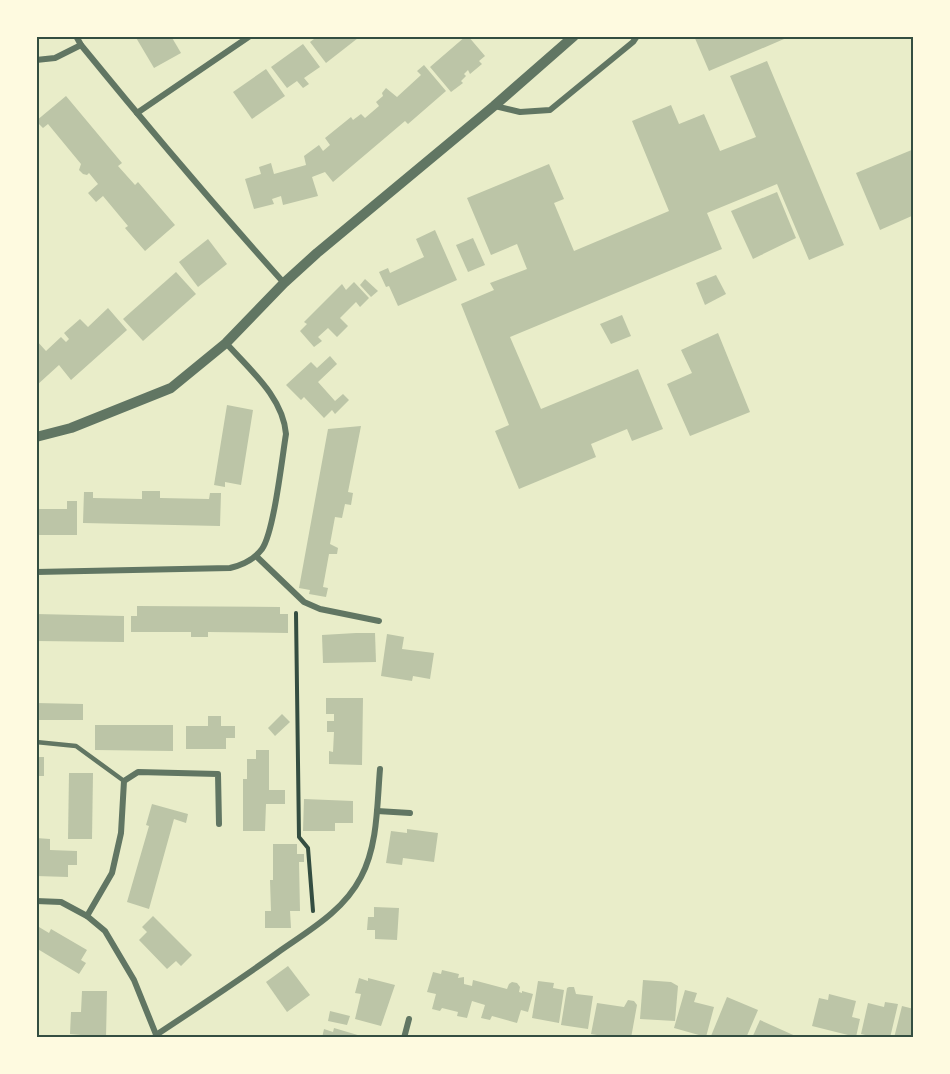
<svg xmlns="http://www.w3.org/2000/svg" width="950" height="1074" font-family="'DM Sans',sans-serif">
<rect width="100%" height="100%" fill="#e9edc9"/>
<g fill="#bcc5a7">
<polygon points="135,36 171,36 181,53 154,68"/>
<polygon points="318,36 357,36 358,38 326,63 310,42"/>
<polygon points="466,36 468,36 485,56 479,61 482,64 470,74 468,70 464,74 466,76 461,81 463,83 451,92 430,67"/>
<polygon points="694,36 791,36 709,71"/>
<polygon points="303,44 320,67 304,78 309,84 303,88 297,81 287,88 271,67"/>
<polygon points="767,61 844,245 809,260 777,184 707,213 722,249 510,337 541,409 638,369 663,429 632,441 627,429 591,444 596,457 519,489 495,431 509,425 461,304 494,290 490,283 527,269 517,244 491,255 467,198 549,164 564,199 554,203 574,251 669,211 632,121 671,105 679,124 704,114 720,151 756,137 730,76"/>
<polygon points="424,65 446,91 408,124 405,121 333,182 325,172 312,177 318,196 283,205 281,196 272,199 274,204 254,209 245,179 261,174 259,167 271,163 274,174 306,165 304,156 319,145 323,151 330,145 325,138 351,117 353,120 361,114 365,118 379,106 376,102 383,96 382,93 386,88 397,97 421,75 417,71"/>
<polygon points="266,69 285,96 252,119 233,92"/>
<polygon points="66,96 122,163 118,166 135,185 138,182 175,225 145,251 125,228 128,226 103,196 96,202 88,193 98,184 89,173 87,175 83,174 79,170 81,164 48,124 43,128 36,121"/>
<polygon points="914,149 914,215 880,230 856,173"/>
<polygon points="777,192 796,238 753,259 731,211"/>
<polygon points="435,230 457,280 398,306 389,286 386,287 379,272 388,268 390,273 424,257 416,239"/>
<polygon points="473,238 485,265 468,272 456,245"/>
<polygon points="208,239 227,264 198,287 179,262"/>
<polygon points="176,272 196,294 143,341 123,319"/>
<polygon points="716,275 726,294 705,305 696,283"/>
<polygon points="365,279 378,291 371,297 360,285"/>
<polygon points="354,282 369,298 360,307 356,302 340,318 348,326 337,337 328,328 318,337 322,341 314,347 300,331 307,324 304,322 342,284 346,290"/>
<polygon points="108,308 127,330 71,380 59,365 37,385 36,340 46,351 61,337 66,342 69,339 64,333 80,319 88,327"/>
<polygon points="622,315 631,336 611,344 600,324"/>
<polygon points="718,333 750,412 690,436 667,384 692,373 681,350"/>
<polygon points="330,356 337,364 318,382 335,401 343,394 349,400 335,414 332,410 324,418 304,397 301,400 286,385 311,362 317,368"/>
<polygon points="227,405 253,410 241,485 225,482 225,487 214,485"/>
<polygon points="361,426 348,492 353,493 351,505 345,504 342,518 335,517 330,544 338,548 337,554 329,554 323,587 328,588 326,597 309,594 310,590 299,588 328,429"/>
<polygon points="142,491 160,491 160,498 209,499 210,493 221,493 220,526 83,523 84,492 93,492 93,498 142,499"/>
<polygon points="67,501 77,501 77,535 36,535 36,509 67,509"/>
<polygon points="137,606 280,607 280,614 288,614 288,633 208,632 208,637 191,637 191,632 131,632 131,616 137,616"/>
<polygon points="36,614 124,616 124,642 36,641"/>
<polygon points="356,633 375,633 376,662 323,663 322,635"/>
<polygon points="387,634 404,637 402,649 434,653 430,679 413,676 412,681 381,676"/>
<polygon points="326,698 363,698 362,765 329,764 329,751 333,752 334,732 327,732 327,721 334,721 334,714 326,714"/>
<polygon points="36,703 83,704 83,720 36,720"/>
<polygon points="282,714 290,722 275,736 268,728"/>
<polygon points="208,716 221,716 221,726 235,726 235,738 226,738 226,749 186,749 186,726 208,726"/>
<polygon points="95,725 173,725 173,751 95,750"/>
<polygon points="256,750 269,750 269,790 285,790 285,804 266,804 265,831 243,831 243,779 247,779 247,759 256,759"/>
<rect x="36" y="757" width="8" height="19"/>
<polygon points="69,773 93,773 92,839 68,839"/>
<polygon points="304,799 353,801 353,823 335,823 335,831 303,831"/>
<polygon points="152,804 188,814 186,823 174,819 149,909 127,902 149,826 146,825"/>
<polygon points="407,829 438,833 434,862 403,858 402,865 386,863 391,831 407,833"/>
<polygon points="36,838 50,839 50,850 77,851 77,865 68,865 68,877 36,876"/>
<polygon points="273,844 297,844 297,854 304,854 304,862 299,862 300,911 290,911 291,928 265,928 265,911 271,911 270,880 273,880"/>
<polygon points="374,907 399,908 397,940 375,939 375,930 367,930 368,917 374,917"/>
<polygon points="153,916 192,955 181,966 176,961 167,969 139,940 147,932 142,927"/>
<polygon points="39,927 49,933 51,929 87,950 81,960 86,963 79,974 36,948 36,933"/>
<polygon points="288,966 310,995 287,1012 266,982"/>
<polygon points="442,970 459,974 458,978 464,977 464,984 472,986 473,980 507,989 509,984 512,982 517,983 520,987 519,992 522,993 522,991 533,994 528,1012 521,1010 517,1023 492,1016 490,1020 481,1018 485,1005 472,1001 467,1018 457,1016 458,1012 442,1008 440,1011 432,1009 436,994 427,992 433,972 441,974"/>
<polygon points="359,978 368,981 368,978 395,985 381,1026 355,1019 361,994 355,993"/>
<polygon points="643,980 671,982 678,986 675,1021 640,1019"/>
<polygon points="538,981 554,983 553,988 564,990 559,1023 532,1018"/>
<polygon points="569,987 574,987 576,994 593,996 588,1029 561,1025 567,988"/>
<polygon points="685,990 697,993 694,1002 714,1007 706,1037 674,1028"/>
<polygon points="82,991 107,991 106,1038 81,1038 81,1035 70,1034 71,1012 81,1012"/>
<polygon points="829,994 856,1001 852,1017 860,1019 856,1037 812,1026 819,998 828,1000"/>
<polygon points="727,997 758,1010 746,1038 711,1036"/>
<polygon points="628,1000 634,1001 637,1005 631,1038 615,1038 591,1034 597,1003 624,1007"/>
<polygon points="885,1002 898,1004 890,1038 870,1038 870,1036 861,1034 868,1003 884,1007"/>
<polygon points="902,1006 914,1009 914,1038 894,1038"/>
<polygon points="330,1011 350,1016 347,1025 328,1021"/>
<polygon points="760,1020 800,1038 752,1038"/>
<polygon points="334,1028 361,1036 361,1038 322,1038 324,1029 333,1032"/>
</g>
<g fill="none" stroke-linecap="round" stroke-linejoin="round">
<polyline stroke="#344e41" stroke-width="4" points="296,613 299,837 308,848 313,911"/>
<polyline stroke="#617663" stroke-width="4.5" points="36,742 76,746 124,781"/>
<g stroke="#617663" stroke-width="6">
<path d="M76,36L81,45C147,126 214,205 284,283"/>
<polyline points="36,60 55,58 81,45"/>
<polyline points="495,106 520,112 550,110 633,42 637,36"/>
<polyline points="137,113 250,36"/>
<polyline points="256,556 304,602 320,609 379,621"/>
<path d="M36,572L230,568C242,565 254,560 262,549C274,532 282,458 286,434C283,397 250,370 226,343"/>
<polyline points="377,811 410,813"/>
<polyline points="36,901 61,902 87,916 105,931 134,980 157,1037"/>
<polyline points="87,916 112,873 121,833 124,781 138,772 218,774 219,824"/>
<path d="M156,1035C197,1008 238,981 277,953C308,931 343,912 361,877C378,845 377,804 380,769"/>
<polyline points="404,1038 409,1019"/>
</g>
<polyline stroke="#617663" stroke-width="10" points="36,437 71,428 171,388 226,343 284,283 317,253 494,106 574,36"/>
</g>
<rect width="950" height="1074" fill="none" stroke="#fefae0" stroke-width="75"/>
<rect x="38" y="38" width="874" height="998" fill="none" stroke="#344e41" stroke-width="2"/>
</svg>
